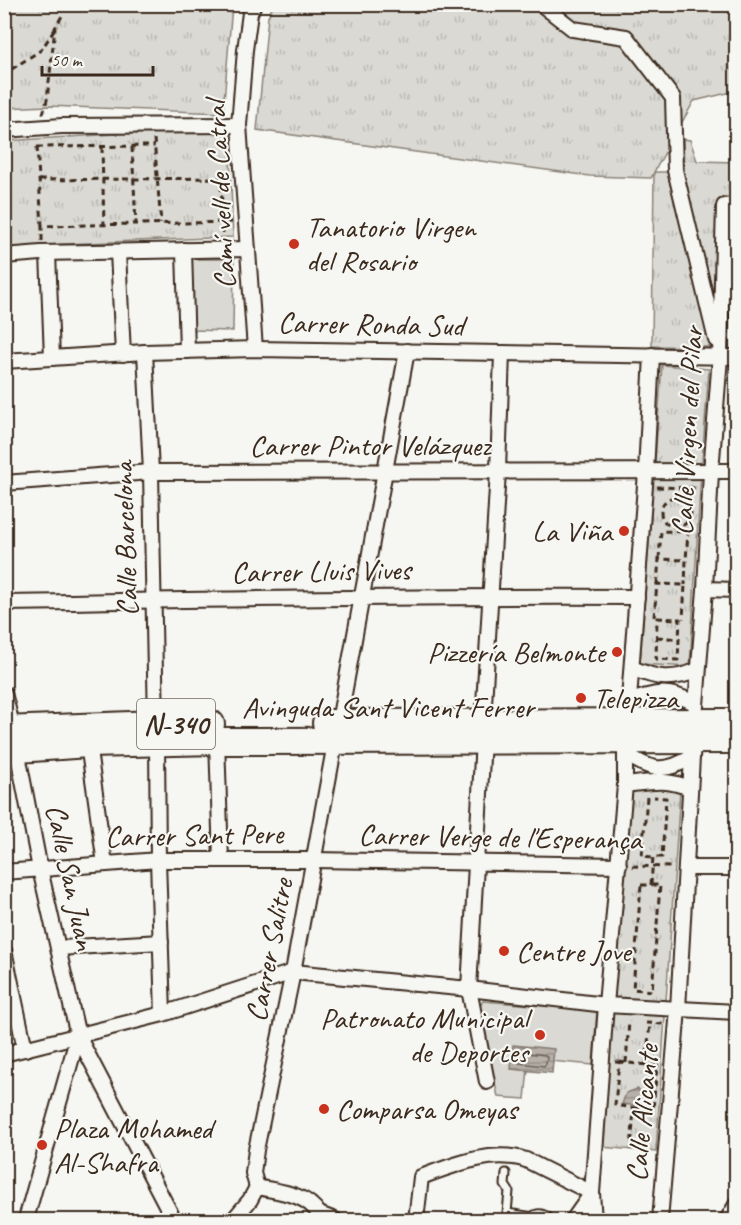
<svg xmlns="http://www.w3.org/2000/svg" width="741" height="1225" font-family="Caveat,sans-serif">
<defs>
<pattern id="grass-tufts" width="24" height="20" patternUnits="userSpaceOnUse" patternTransform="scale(1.5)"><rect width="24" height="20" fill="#dad9d3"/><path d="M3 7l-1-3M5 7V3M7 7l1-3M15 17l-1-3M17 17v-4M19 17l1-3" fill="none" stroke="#bcbab5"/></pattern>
<pattern id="water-rules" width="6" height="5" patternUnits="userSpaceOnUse" patternTransform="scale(1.5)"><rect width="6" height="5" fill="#b6b0a9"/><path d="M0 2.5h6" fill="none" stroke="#958f89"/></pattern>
</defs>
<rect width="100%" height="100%" fill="#f6f6f2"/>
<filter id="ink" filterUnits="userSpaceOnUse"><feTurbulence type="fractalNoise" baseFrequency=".0167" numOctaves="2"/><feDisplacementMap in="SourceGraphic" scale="12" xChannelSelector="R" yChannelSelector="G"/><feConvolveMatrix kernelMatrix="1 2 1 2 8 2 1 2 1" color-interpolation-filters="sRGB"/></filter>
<g filter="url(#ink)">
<g fill="url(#grass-tufts)" stroke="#8a8278" stroke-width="1.5">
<polygon points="5,4 232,5 223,113 48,106 5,108"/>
<polygon points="273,5 736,5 736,91 694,101 654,172 667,172 711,347 652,346 654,173 651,178 590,176 257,130 268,17"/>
<polygon points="229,130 233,237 63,244 5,249 5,141 116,134"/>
<polygon points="683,139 690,140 697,161 736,162 736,196 719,200 717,315 684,172"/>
<polygon points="662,365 709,369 700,488 690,667 640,664"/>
<polygon points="628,786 658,787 680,790 656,1152 602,1147"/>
</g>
<g fill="#dad9d3" stroke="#8a8278" stroke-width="1.5">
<polygon points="191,259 234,259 233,331 190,330"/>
<polygon points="483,1001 597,1010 593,1065 529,1059 525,1099 498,1097 479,1008"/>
</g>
<g fill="url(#water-rules)" stroke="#857a71" stroke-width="1.5">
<polygon points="513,1045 554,1049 552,1073 511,1069"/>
<polygon points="637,1089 648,1095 649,1107 622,1104 626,1093"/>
</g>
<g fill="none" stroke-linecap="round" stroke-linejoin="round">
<polygon stroke="#6c6056" stroke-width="1.5" points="521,1052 545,1055 547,1057 546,1064 544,1066 519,1063 518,1061 518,1055"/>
<defs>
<polyline id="lane" points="506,1173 505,1185 509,1191 507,1213 534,1217"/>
<g id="street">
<polyline points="254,4 250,13 245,50 239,125 255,349"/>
<polyline points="541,4 573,29 626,37 673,98 675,170 716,340"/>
<polyline points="4,130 62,126 239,125"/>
<polyline points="184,250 187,351"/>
<polyline points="118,252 123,354"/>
<polyline points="48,253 52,358"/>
<polyline points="4,256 41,253 248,249"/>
<polyline points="145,352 151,472 156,724"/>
<polyline points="4,361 145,352 255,349 736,357"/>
<polyline points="4,483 151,472 736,471"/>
<polyline points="705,589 736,590"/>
<path d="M4,603C215,599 426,596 637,597"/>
<path d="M632,668C657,679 672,681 698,670"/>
<polyline points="4,693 13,729 40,869 78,1036 174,1220"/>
<path d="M630,701C658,692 669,689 696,704"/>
<polyline points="483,721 498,471 502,353"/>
<polyline points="483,740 469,989 487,1082"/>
<polyline points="217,741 221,860"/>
<polyline points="157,742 158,860 163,1014"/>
<polyline points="88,744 105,864"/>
<path d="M625,753C651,771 664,774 692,757"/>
<path d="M625,785C652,782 664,778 690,788"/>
<polyline points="686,868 736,868"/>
<polyline points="4,872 158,860 313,860 619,865"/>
<polyline points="58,948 161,942"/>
<polyline points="4,950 25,1049"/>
<polyline points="4,1054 163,1014 293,972 469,989 606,1005 736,1012"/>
<polyline points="257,1187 253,1173 256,1150 293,972 407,351"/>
<path d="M257,1187C279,1192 306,1193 319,1214L317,1220"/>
<polyline points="319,1214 335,1220"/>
<polyline points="28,1220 26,1219 78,1036"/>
<polyline points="233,1220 250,1200 257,1187"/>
<path d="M416,1220L421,1177C454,1165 491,1149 526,1160L592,1193L573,1220"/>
<path d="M533,1220C538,1216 542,1217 546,1220"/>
<polyline points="594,1220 592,1193 606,1005 625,785 625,753 646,472 652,355"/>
<polyline points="660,1220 678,1009 692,757 705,589 711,472 720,357 724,206 736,205"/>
<polyline points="727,1220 736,1205"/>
</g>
<g id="highway">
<polyline points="326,723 736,722"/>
<polyline points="4,730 156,724 211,724"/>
<polyline points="4,750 88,744 217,741 736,740"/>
</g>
</defs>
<use href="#lane" stroke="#3b2a1e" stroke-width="11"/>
<use href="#street" stroke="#3b2a1e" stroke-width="18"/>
<use href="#highway" stroke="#3b2a1e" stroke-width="30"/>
<g stroke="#3b2a1e" stroke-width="3" stroke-dasharray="6 4.5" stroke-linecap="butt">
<polyline points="4,76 9,71 41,50 55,29"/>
<polyline points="43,114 47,100 55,28 62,16 63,4"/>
<polyline points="154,139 161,224"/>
<polyline points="37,147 155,146"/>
<polyline points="37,147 42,226"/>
<polyline points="102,147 104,225"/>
<polyline points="132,147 136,224"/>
<polyline points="39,180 221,178 223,237"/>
<polyline points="42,241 42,226 232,222"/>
<polyline points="657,487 698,488"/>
<circle cx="676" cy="512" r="15"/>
<polyline points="659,559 661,531 688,532 686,560"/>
<polyline points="657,584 659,559 686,560 685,585"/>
<polyline points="654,617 657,584 685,585 683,619"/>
<polygon points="657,618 680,619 678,660 656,659"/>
<polyline points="657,637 679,639"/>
<polyline points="647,797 642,856 653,857"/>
<polyline points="632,866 674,867"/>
<polygon points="641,885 660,885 652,991 633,989"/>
<polyline points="651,885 653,857 662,857 666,798 654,797"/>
<polyline points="646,1023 664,1024"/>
<polyline points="615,1062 619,1062 615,1105 634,1108 631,1150"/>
<polyline points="619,1062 657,1066"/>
<polyline points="626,1063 629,1021"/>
<polyline points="646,1065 650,1023"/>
<polyline points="634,1108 653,1109 657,1066 659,1066"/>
</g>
<use href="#lane" stroke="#f6f6f2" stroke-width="7"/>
<use href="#street" stroke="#f6f6f2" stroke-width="14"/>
<use href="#highway" stroke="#f6f6f2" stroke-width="26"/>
</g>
</g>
<g fill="#c8321e" stroke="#f6f6f2" stroke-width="2">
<circle cx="294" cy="244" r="6"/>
<circle cx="624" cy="531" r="6"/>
<circle cx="617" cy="652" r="6"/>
<circle cx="581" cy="698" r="6"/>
<circle cx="504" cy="951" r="6"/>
<circle cx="540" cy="1035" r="6"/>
<circle cx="324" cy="1109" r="6"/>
<circle cx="42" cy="1145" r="6"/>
</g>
<g text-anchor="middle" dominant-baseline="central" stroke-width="4.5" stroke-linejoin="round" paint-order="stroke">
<rect fill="#f6f6f2" stroke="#73675e" stroke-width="1.5" x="137" y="699" width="78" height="50" rx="4.5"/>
<g font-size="28" font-weight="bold" fill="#3b2a1e">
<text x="176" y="724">N-340</text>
</g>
<g font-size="30" fill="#3b2a1e" stroke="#f6f6f2">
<text transform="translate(220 195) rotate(-93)">Camí vell de Catral</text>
<text transform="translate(371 324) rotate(1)">Carrer Ronda Sud</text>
<text transform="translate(687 431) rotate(-87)">Calle Virgen del Pilar</text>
<text x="370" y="445">Carrer Pintor Velázquez</text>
<text transform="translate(125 539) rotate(-92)">Calle Barcelona</text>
<text transform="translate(321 571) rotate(-1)">Carrer Lluis Vives</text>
<text x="388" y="707">Avinguda Sant Vicent Ferrer</text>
<text transform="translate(194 835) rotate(-1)">Carrer Sant Pere</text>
<text transform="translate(500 837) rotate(1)">Carrer Verge de l'Esperança</text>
<text transform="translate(71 877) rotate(78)">Calle San Juan</text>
<text transform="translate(269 950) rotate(-79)">Carrer Salitre</text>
<text transform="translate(642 1113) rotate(-85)">Calle Alicante</text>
</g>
<g font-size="30" fill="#3b2a1e" stroke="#f6f6f2" text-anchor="start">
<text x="306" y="227">Tanatorio Virgen<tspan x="306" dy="34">del Rosario</tspan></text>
<text x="612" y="531" text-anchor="end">La Viña</text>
<text x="605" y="652" text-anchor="end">Pizzería Belmonte</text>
<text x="593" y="698">Telepizza</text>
<text x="516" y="951">Centre Jove</text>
<text x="528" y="1018" text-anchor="end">Patronato Municipal<tspan x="528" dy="34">de Deportes</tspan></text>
<text x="336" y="1109">Comparsa Omeyas</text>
<text x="54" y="1128">Plaza Mohamed<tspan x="54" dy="34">Al-Shafra</tspan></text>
</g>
</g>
<rect width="741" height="1225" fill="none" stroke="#f6f6f2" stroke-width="24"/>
<rect x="12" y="12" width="717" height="1201" fill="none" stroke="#3b2a1e" stroke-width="2" filter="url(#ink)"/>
<path d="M42 66v9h111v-9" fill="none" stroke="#3b2a1e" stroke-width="3"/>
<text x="51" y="66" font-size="18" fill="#3b2a1e" stroke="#f6f6f2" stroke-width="4.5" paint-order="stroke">50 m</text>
</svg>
